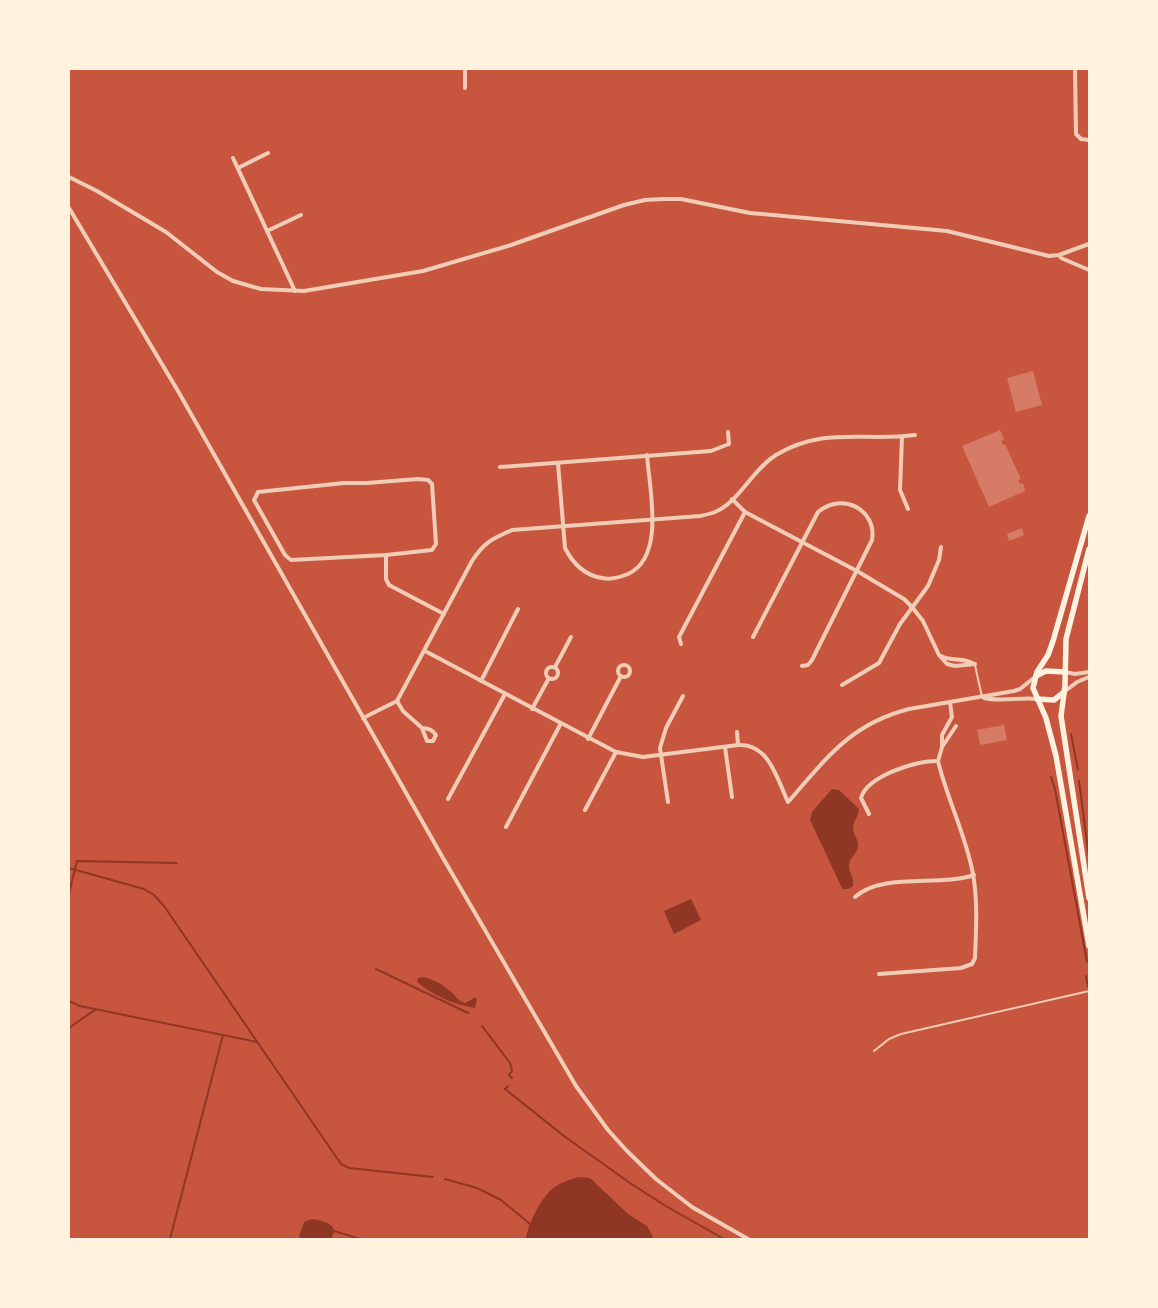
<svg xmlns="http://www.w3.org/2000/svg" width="1158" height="1308" font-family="'Archivo Narrow',sans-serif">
<rect width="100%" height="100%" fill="#c8553d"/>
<g fill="#8f3625">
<path d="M832,789L839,790L859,809C859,816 853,821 853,828C853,836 861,841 857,850C855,855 850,858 849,864C848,872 855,878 853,886L848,889H843L841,886L810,820L812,812Z"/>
<polygon points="691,899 701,920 674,934 664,911"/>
<path d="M424,977C434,980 444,985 451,992C456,996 458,1001 465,1003L474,998H477L475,1008C455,1005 432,995 417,982L418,978Z"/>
<path d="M578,1177L590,1178L628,1214L647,1226L654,1239H526C528,1224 540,1200 552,1189C559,1183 569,1180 578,1177Z"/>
<path d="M312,1219C319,1220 333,1222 334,1231C334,1234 332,1236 331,1239H301L299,1236L304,1222Z"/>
</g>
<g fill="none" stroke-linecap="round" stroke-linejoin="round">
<g stroke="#8f3625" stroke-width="2">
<polyline points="1071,734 1078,770"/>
<polyline points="1051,777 1055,789 1087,962"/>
<polyline points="1079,781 1089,857"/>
<polyline points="69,868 144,889 154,895 164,906 341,1164 349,1168 433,1177"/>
<polyline points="69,893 77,861 177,863"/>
<polyline points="376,969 468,1013"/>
<polyline points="1086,976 1088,986"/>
<polyline points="69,1001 80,1006 257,1042"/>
<polyline points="482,1026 510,1063 512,1071 509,1075 512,1078"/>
<polyline points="69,1028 96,1009"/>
<polyline points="508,1086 505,1089 564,1136 630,1183 664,1205 724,1239"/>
<polyline points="445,1179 477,1188 501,1200 530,1224"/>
<polyline points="334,1231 360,1239"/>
<polyline points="170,1239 223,1035"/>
</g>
</g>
<g fill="#d67c66">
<polygon points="1033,371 1042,405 1016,412 1007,378"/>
<polygon points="1000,430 1004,439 1001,441 1003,445 1005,444 1021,479 1018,480 1020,484 1023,483 1025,491 989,507 962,446"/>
<polygon points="1022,528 1024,535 1009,541 1007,534"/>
<polygon points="1004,725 1007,740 980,745 977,730"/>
</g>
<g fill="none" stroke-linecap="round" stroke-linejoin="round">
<g stroke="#f1ccb7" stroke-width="2">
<polyline points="975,665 982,697"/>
<polyline points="874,1051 889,1039 901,1034 1089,991"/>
</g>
<g stroke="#f1ccb7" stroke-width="4">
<polyline points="465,69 465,88"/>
<polyline points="1075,69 1076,134 1081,139 1089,140"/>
<polyline points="233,158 295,291"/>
<polyline points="238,168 268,153"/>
<polyline points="69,177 97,191 166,232 217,272 233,281 261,289 304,291 423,271 511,245 624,205 645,200 664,199 681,199 750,213 947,231 1049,256 1059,255 1089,244"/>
<polyline points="69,208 178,391 443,858 576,1086 608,1130 627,1151 656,1179 692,1207 748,1239"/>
<polyline points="267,231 301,215"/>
<polyline points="1059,255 1061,258 1089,270"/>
<polyline points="902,437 900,490 908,509"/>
<path d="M558,463L565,548C573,564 584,575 602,578C612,580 620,577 628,574C666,557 649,487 647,455"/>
<polyline points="500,467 711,451 729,444 728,432"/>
<polygon points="418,479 428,480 432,484 436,544 432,550 386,555 291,560 285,555 254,500 258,492 344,483 367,483"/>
<polyline points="732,499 745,512 857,571 904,599 912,607 923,621 939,655 947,664 955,666 975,664"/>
<polyline points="386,555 386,579 389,585 444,614"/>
<path d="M753,637L818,512C842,492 877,509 872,540L812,660L808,665L802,666"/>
<polyline points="681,644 679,637 745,512"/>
<path d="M425,651L616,752L643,757L738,745C769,743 777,779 788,802C826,759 850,724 909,709L1014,691L1020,689L1035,677"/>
<path d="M941,656C952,662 963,657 974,664"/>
<circle cx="624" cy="671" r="6"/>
<polyline points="555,667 571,637"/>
<circle cx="552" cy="673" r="6"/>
<polyline points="1065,672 1075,674 1089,672"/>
<polyline points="481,681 518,609"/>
<polyline points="842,685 879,663 900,624 928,586 939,560 941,547"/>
<polyline points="1064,692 1077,682 1089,677"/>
<path d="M984,698C1002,702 1019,697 1037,699"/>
<path d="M397,701L403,711L422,728L427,741H433L436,735C433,730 428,728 422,728"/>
<polyline points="532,709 549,678"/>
<path d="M363,718L397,701L472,561C484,542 492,539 512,530L700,516C705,515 710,514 715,512C739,502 753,469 776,455C824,426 865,442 915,435"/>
<polyline points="737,732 738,745"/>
<polyline points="588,739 621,676"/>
<polyline points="725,747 732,797"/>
<polyline points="942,747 956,726"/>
<polyline points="448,799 505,694"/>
<polyline points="668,802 660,748 666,728 683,696"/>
<polyline points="585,810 616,752"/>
<path d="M869,814L861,798C867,776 917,760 938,761"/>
<polyline points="506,827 560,725"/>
<path d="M855,897C883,872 940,887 974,875"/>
<path d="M879,974L961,968L972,964L975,958C976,931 978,902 973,874C966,835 947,799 938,761L942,747V735L952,717L950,702"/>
</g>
<g stroke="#fff3e0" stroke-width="5.5">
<polyline points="1089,516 1053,641 1048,655 1037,672 1033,688 1046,718 1056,756 1089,946"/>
<polyline points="1089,549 1066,639 1065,686 1061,716 1089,898"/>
<polyline points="1036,676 1046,671 1065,672"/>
<polyline points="1037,699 1054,700 1064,692"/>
</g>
</g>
<rect width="1158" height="1308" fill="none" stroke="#fff3e0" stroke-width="140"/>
</svg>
